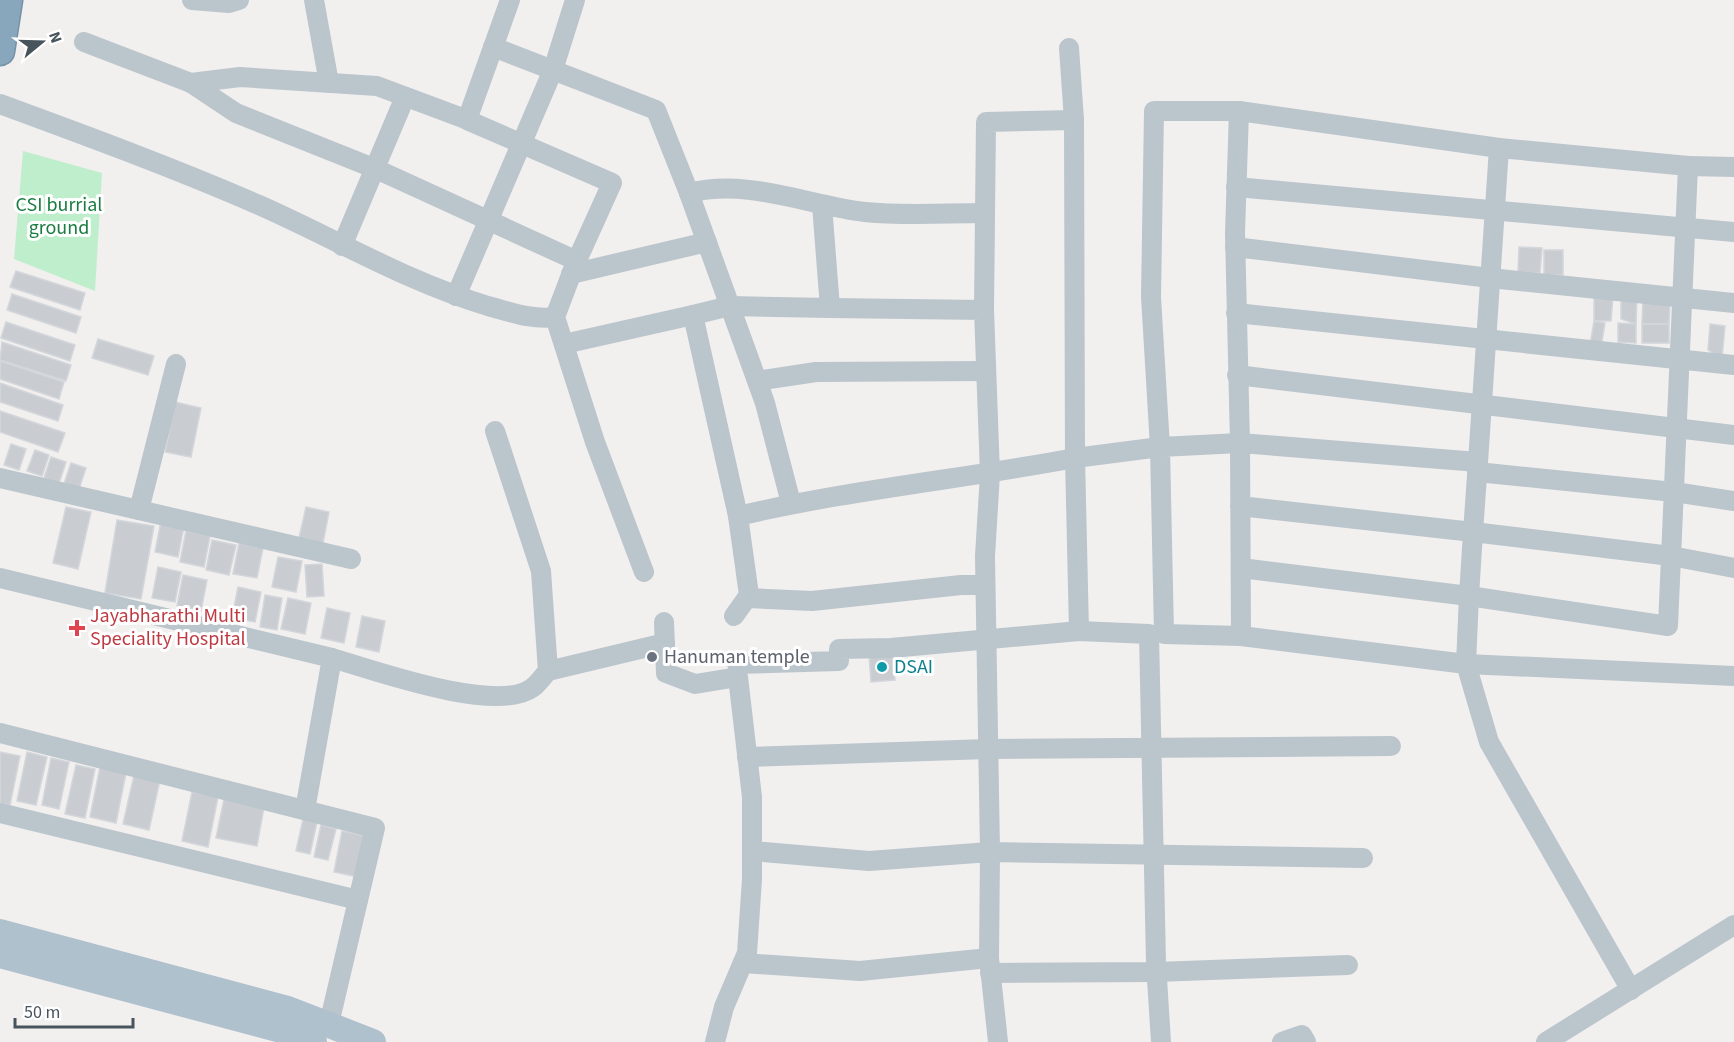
<svg xmlns="http://www.w3.org/2000/svg" width="1734" height="1042" font-family="'Source Sans 3',sans-serif">
<rect width="100%" height="100%" fill="#f2efef"/>
<polygon fill="#bfeecc" points="23,151 102,173 95,291 14,259"/>
<g fill="#c9cdd2" stroke="#d3d6da" stroke-width="1.5">
<polygon points="1519,247 1542,248 1540,273 1518,272"/>
<rect x="1544" y="250" width="19" height="25"/>
<polygon points="16,271 85,293 80,310 10,287"/>
<polygon points="12,294 81,317 76,333 7,310"/>
<polygon points="1594,294 1613,296 1611,321 1594,321"/>
<polygon points="1621,298 1637,298 1636,324 1621,319"/>
<polygon points="1643,298 1670,300 1669,324 1642,324"/>
<polygon points="1594,321 1605,323 1601,347 1590,345"/>
<polygon points="6,322 75,345 70,361 1,338"/>
<polygon points="1618,323 1636,324 1636,343 1618,342"/>
<rect x="1642" y="324" width="27" height="19"/>
<polygon points="1710,324 1725,326 1722,358 1708,350"/>
<polygon points="98,339 154,356 148,375 92,358"/>
<polygon points="2,342 71,365 66,381 0,360"/>
<polygon points="0,361 64,382 59,399 0,379"/>
<polygon points="0,383 63,405 58,421 0,402"/>
<polygon points="175,402 201,408 191,457 165,452"/>
<polygon points="0,411 65,433 58,452 0,432"/>
<polygon points="11,444 26,449 19,470 4,465"/>
<polygon points="35,450 49,455 42,476 27,471"/>
<polygon points="51,457 66,462 59,483 44,478"/>
<polygon points="71,463 86,468 79,489 64,484"/>
<polygon points="66,507 91,512 78,569 53,563"/>
<polygon points="306,507 329,512 323,543 299,538"/>
<polygon points="117,520 154,526 141,599 105,593"/>
<polygon points="161,521 184,526 178,557 155,552"/>
<polygon points="186,531 210,536 204,567 180,562"/>
<polygon points="212,540 236,545 229,575 206,570"/>
<polygon points="239,543 263,548 257,578 233,574"/>
<polygon points="278,557 302,561 296,592 272,587"/>
<polygon points="322,564 324,596 307,597 305,565"/>
<polygon points="158,567 181,572 175,602 152,598"/>
<polygon points="183,575 207,580 201,611 177,606"/>
<polygon points="238,587 261,592 255,622 232,618"/>
<polygon points="265,595 282,598 277,630 260,627"/>
<polygon points="288,598 311,603 305,634 281,629"/>
<polygon points="327,608 350,613 344,643 321,638"/>
<polygon points="362,616 385,621 379,652 356,647"/>
<polygon points="892,654 895,680 871,682 869,655"/>
<polygon points="0,752 20,756 10,805 0,803"/>
<polygon points="27,752 47,757 36,805 17,801"/>
<polygon points="51,758 69,762 59,809 42,805"/>
<polygon points="76,765 95,769 85,818 65,814"/>
<polygon points="100,767 126,773 116,823 90,817"/>
<polygon points="134,775 160,780 149,830 123,824"/>
<polygon points="192,792 218,797 208,847 182,841"/>
<polygon points="224,799 264,807 257,846 216,838"/>
<polygon points="303,819 317,822 310,854 296,851"/>
<polygon points="321,825 336,829 328,860 314,857"/>
<polygon points="342,831 366,836 358,877 334,872"/>
</g>
<g fill="none" stroke-linecap="round" stroke-linejoin="round">
<defs>
<polyline id="highway" points="0,51 8,0"/>
</defs>
<use href="#highway" stroke="#7392a8" stroke-width="31"/>
<g stroke="#bbc5cc" stroke-width="20">
<polyline points="192,0 229,3 239,0"/>
<polyline points="314,0 329,83"/>
<polyline points="510,0 467,120 612,183 574,267 555,317 595,442 644,572"/>
<polyline points="84,42 191,83 240,77 377,86 468,120"/>
<path d="M493,47L656,110L689,193C747,178 807,205 865,212C904,216 946,213 985,213"/>
<polyline points="1069,48 1074,120 1075,458 1160,447 1240,443 1235,233 1239,111 1154,111 1151,297 1160,447 1164,634 1241,636"/>
<polyline points="191,83 236,113 376,169 577,261"/>
<path d="M0,104C87,136 174,168 259,205C336,239 407,282 488,306C511,312 531,320 555,317"/>
<polyline points="1239,111 1499,148 1688,166 1668,626 1469,596 1466,664 1734,676"/>
<polyline points="1688,166 1734,167"/>
<polyline points="1236,187 1734,232"/>
<polyline points="689,193 765,403 791,503"/>
<polyline points="342,246 405,97"/>
<polyline points="1235,247 1490,278 1734,303"/>
<polyline points="571,274 707,242"/>
<polyline points="456,296 553,70 575,0"/>
<polyline points="830,308 984,310 990,474 985,556 990,852 1363,858"/>
<polyline points="984,310 986,122 1074,120"/>
<polyline points="1236,313 1734,365"/>
<polyline points="564,344 693,315"/>
<polyline points="1237,375 1734,435"/>
<polyline points="757,381 816,372 986,371"/>
<polyline points="495,431 541,571 548,671 665,643"/>
<polyline points="1478,462 1499,148"/>
<polyline points="1477,472 1674,492 1734,501"/>
<polyline points="0,478 351,559"/>
<polyline points="1240,506 1473,532 1478,462 1240,443 1241,636 1466,664 1489,742 1631,990"/>
<polyline points="139,510 176,364"/>
<polyline points="738,516 693,315 730,306 830,308 822,205"/>
<polyline points="1241,568 1469,596 1473,532 1671,556 1734,568"/>
<polyline points="0,578 332,658 305,810"/>
<polyline points="747,598 812,601 961,585 985,585"/>
<path d="M734,616L749,595L738,516C849,490 963,479 1075,458L1079,631"/>
<polyline points="664,622 666,673 695,684 738,677 752,797 752,879 747,953 724,1007 715,1042"/>
<path d="M332,658C373,670 496,714 532,688C538,684 543,676 548,671"/>
<polyline points="737,664 839,661 839,649 891,648 1079,631 1149,634 1156,963 1161,1042"/>
<polyline points="0,733 375,828 329,1024"/>
<polyline points="747,757 988,749 1391,746"/>
<polyline points="0,813 358,900"/>
<polyline points="752,851 869,861 990,852 989,958 998,1042"/>
<polyline points="743,963 860,971 989,958"/>
<polyline points="990,973 1156,972 1348,965"/>
<polyline points="1282,1042 1302,1035 1306,1042"/>
<polyline points="1546,1042 1734,925"/>
</g>
<g stroke="#afc1cd" stroke-width="26">
<polyline points="0,932 288,1009 373,1042"/>
<polyline points="0,955 281,1030 314,1042"/>
</g>
<use href="#highway" stroke="#88a7bd" stroke-width="28"/>
</g>
<path fill="#e0444e" stroke="#fff" stroke-width="2" d="M74 619h6v6h6v6h-6v6h-6v-6h-6v-6h6z"/>
<circle fill="#6b7280" stroke="#fff" stroke-width="2" cx="652" cy="657" r="6"/>
<circle fill="#0f9aa8" stroke="#fff" stroke-width="2" cx="882" cy="667" r="6"/>
<g text-anchor="middle" dominant-baseline="central" stroke-width="6" stroke-linejoin="round" paint-order="stroke">
<g font-size="20" fill="#197c41" stroke="#fff">
<text x="59" y="205">CSI burrial<tspan x="59" dy="23">ground</tspan></text>
</g>
<g font-size="20" fill="#be3a42" stroke="#fff" text-anchor="start">
<text x="90" y="616">Jayabharathi Multi<tspan x="90" dy="23">Speciality Hospital</tspan></text>
</g>
<g font-size="20" fill="#5b616d" stroke="#fff" text-anchor="start">
<text x="664" y="657">Hanuman temple</text>
</g>
<g font-size="20" fill="#0d838f" stroke="#fff" text-anchor="start">
<text x="894" y="667">DSAI</text>
</g>
</g>
<g transform="translate(42 42) rotate(71)" stroke="#ffffff" stroke-width="4.5" paint-order="stroke">
<path d="M0-4.5L10 22L0 15L-10 22Z" fill="#47545c"/>
<text y="-9" font-size="16" font-weight="bold" text-anchor="middle" fill="#47545c">N</text>
</g>
<path d="M15 1018v9h118v-9" fill="none" stroke="#47545c" stroke-width="3"/>
<text x="24" y="1018" font-size="18" fill="#47545c" stroke="#ffffff" stroke-width="4.5" paint-order="stroke">50 m</text>
</svg>
